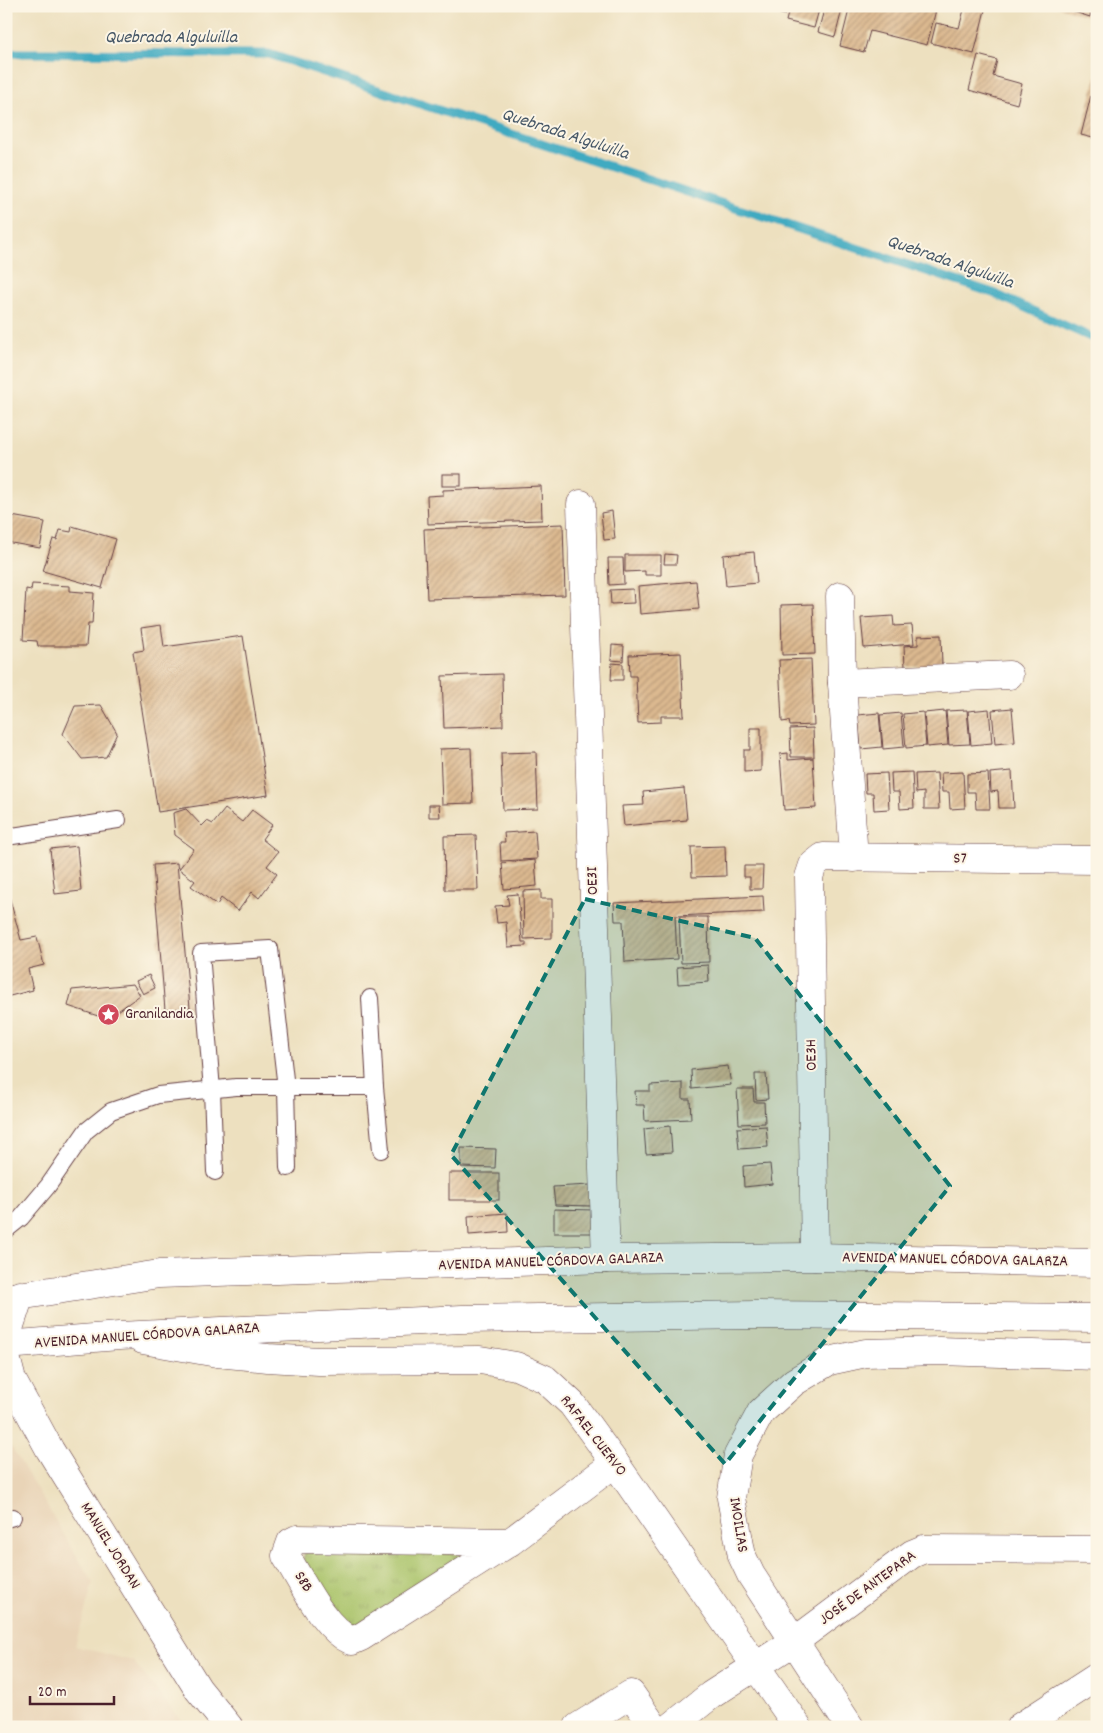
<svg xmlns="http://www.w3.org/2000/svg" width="1103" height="1733" font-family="Dekko,sans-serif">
<defs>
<pattern id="park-tufts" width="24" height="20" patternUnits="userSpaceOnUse" patternTransform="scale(1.25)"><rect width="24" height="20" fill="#a8c268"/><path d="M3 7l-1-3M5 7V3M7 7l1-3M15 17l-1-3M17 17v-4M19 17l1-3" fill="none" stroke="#92a65a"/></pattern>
<pattern id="building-hatch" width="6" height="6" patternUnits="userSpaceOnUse" patternTransform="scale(1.25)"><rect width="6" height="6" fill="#dcb990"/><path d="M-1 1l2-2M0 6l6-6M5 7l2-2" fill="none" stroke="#b49676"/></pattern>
</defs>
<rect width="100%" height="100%" fill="#fcf5e5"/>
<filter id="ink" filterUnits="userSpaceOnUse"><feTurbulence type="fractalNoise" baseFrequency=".02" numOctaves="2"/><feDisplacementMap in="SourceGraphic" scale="10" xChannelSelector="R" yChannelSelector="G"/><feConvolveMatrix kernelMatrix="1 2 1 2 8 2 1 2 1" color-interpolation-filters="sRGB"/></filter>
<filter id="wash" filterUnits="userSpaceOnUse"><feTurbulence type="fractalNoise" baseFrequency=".0096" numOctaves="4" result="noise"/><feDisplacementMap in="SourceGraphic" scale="20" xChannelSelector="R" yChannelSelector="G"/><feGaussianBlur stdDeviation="1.12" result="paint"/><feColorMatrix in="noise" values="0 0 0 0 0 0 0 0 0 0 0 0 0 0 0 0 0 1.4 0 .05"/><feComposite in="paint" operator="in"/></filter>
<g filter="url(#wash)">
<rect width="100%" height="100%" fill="#ede0bf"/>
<polygon fill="#e9d4b7" points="6,1445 12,1448 93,1583 75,1646 133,1661 186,1727 6,1727"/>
<polygon fill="url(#park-tufts)" stroke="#79704a" points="305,1552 464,1554 464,1558 355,1626 347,1621 303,1559"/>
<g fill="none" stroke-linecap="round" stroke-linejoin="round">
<polyline stroke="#41aac1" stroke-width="9" points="6,53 269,54 993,293 1097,340"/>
</g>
<g id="blocks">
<g fill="url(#building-hatch)">
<polygon points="775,6 787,6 785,15 773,12"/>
<polygon points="790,6 820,6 814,28 786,21"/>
<polygon points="825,6 843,6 835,37 818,32"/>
<polygon points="850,6 937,6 927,45 870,31 864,52 840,46"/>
<polygon points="965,6 986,6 974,54 931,43 936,23 959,28"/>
<polygon points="1056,6 1093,6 1090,17"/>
<polygon points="978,55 997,60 993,76 1022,84 1017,104 969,90"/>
<polygon points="1096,76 1097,77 1097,139 1081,135"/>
<rect x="442" y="474" width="19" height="12"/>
<polygon points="541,486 542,520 428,524 427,496 443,495 443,490"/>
<polygon points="612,511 615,539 604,540 601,513"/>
<polygon points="6,515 45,522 40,548 6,542"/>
<polygon points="563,524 565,595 427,599 424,529"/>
<polygon points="72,526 116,539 102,588 43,571 53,539 57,540 60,530 71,532"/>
<polygon points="754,552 757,583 726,586 723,555"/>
<polygon points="665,554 677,555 676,564 664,564"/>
<polygon points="625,555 661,555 661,575 645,575 645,571 625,572"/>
<polygon points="608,558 623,558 624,584 609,585"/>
<polygon points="696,581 699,609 640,614 638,586"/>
<polygon points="32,584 70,586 70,591 94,593 92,624 88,624 86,646 38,646 37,641 23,640 26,589 31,590"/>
<polygon points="633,589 634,603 611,604 610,590"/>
<polygon points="813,604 815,654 782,655 781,605"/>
<polygon points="893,616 894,626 912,625 914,644 864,648 861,618"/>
<polygon points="161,625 164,647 243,636 268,795 158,812 133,652 144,650 141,628"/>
<polygon points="941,635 942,666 905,667 904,646 918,645 918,636"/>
<polygon points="612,645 624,646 623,661 611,660"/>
<polygon points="681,653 684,716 661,716 661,722 638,723 636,676 630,676 629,655"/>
<polygon points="811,659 814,725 790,726 789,721 782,722 779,660"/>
<polygon points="612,663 623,664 623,680 611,680"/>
<polygon points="502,674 503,726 444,728 442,676"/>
<polygon points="101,705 117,733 106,757 82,759 63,734 75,706"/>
<polygon points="1012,708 1015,742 995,744 992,710"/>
<polygon points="989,709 992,743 971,745 968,711"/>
<polygon points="967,710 970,744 949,745 946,711"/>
<polygon points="945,711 948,745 927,747 924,713"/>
<polygon points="923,712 926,746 906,748 903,714"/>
<polygon points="879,713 882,747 861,749 858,715"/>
<polygon points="901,713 904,747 883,749 880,715"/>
<polygon points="750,728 761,728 761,771 744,772 744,750 750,750"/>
<polygon points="813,728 814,757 791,757 790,729"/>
<polygon points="471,748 473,803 442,804 440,749"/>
<polygon points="536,752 538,809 503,810 501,753"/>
<polygon points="788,753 788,760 813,758 816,808 784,810 780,754"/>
<polygon points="1012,771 1014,808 999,808 998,791 991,792 990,773"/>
<polygon points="912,772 914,808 900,809 899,792 892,792 891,773"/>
<polygon points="963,772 965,808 950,809 949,792 942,792 941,773"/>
<polygon points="887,773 889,809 874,810 873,793 866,793 865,774"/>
<polygon points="937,773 939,809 924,809 924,792 916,793 915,774"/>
<polygon points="988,773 990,809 976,809 975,792 967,792 967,774"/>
<polygon points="684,788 687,820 624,826 622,806 644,805 643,792"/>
<polygon points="429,805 439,805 440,817 429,817"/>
<polygon points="186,809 202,826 207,821 213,824 225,809 242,822 252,810 272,825 262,839 278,852 267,866 277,874 259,898 252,892 238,911 221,898 217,905 191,886 195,881 179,869 194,849 175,835 173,813"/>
<polygon points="535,831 537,859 501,861 500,842 505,842 504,833"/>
<polygon points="476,835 478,890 445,890 444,836"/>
<polygon points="77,846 81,891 55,894 50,849"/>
<polygon points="725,846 726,876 692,877 691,847"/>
<polygon points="535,860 537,886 504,889 502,863"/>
<polygon points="177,863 190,1008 165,1010 153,865"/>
<polygon points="744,866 763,866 762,889 750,889 750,877 744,877"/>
<polygon points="6,885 21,940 37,937 44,965 28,969 33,990 6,997"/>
<polygon points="541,890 541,899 552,899 552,938 524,939 523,891"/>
<polygon points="518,894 522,942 526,942 526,946 508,947 506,922 497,923 495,906 509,905 507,895"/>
<polygon points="763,896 764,912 675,916 677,959 625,962 623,921 615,921 614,903"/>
<polygon points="679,917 708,917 709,962 681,963"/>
<polygon points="708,965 709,982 678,984 677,967"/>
<polygon points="149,975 155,988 143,994 136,981"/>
<polygon points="133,984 140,995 107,1019 68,1006 72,990"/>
<polygon points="728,1066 731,1085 692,1089 691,1070"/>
<polygon points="755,1074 766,1074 768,1099 756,1100"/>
<polygon points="683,1083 683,1099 690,1099 691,1119 645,1121 644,1105 636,1105 635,1091 650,1091 650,1085"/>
<polygon points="737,1089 753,1089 754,1102 764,1102 765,1123 739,1124"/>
<polygon points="670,1126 672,1152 646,1154 644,1129"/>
<polygon points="766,1126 768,1147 739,1149 737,1128"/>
<polygon points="461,1148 496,1149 495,1168 461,1167"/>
<polygon points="770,1164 772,1184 744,1187 743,1166"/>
<rect x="449" y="1173" width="50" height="27"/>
<polygon points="590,1185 591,1206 555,1205 553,1187"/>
<polygon points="554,1209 594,1210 594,1233 554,1233"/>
<polygon points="507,1213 508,1232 469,1235 468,1216"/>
</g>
</g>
</g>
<g filter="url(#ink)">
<use href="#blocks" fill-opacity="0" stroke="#623c41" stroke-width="1"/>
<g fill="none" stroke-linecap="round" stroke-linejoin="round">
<defs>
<g id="lane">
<polyline points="6,837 118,820"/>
<polyline points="375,1087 381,1150"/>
<polyline points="215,1172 212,1090 201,953 270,949 286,1088 288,1168"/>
<polyline points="6,1230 21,1218 48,1186 86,1131 111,1111 158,1095 236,1087 375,1087 370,998"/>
<polyline points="6,1519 13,1517"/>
</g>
<g id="street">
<polyline points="581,504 606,1259"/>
<polyline points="840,596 842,683 854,858"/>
<polyline points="842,683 1009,675"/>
<polyline points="815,1257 809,877 813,865 823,857 1097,860"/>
<polyline points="6,1338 20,1295"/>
<polyline points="143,1340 217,1353 268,1358 319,1361 480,1360 516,1366 545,1379 572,1404 615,1463 798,1727"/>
<polyline points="6,1357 12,1380 50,1450 198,1689 229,1727"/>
<path d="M510,1542L297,1539L291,1542L286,1556C303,1583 323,1628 352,1641L361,1637L510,1542L615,1463"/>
<polyline points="578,1727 631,1694 654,1727"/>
<polyline points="671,1727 711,1695 795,1641 912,1554 924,1549 1097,1550"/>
<polyline points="850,1727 751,1575 742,1556 731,1498 738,1455 761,1412 794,1382 829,1361 866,1353 939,1351 1097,1356"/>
<polyline points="1020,1727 1097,1677"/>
</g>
<g id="primary">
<polyline points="6,1298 159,1274 606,1259 815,1257 1097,1263"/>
<polyline points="6,1345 119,1336 462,1319 756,1315 1097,1318"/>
</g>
</defs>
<use href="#lane" stroke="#623c41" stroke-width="18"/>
<use href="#street" stroke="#623c41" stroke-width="29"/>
<use href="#primary" stroke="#623c41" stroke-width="29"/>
<use href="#lane" stroke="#fff" stroke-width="16"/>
<use href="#street" stroke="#fff" stroke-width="28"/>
<use href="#primary" stroke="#fff" stroke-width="28"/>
</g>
</g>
<path fill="#0f766e" fill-opacity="0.2" stroke="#0f766e" stroke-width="4" stroke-dasharray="10 6" stroke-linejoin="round" d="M585,899L755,938L950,1186L725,1464L451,1155Z"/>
<defs>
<symbol id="sight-disc" viewBox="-11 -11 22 22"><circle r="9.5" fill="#d1495b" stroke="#fcf5e5"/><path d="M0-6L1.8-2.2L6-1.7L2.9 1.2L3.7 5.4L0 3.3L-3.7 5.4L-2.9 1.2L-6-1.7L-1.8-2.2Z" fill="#fff"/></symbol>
</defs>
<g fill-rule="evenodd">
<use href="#sight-disc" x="96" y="1002" width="25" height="25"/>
</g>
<g text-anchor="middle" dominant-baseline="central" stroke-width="4" stroke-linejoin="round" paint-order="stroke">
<g font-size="16" fill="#4a1f2b" stroke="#fcf5e5">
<text transform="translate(960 859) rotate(1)">S7</text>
<text transform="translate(593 881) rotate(-92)">OE3I</text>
<text transform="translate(812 1055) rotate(-91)">OE3H</text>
<text transform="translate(955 1260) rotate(1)">AVENIDA MANUEL CÓRDOVA GALARZA</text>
<text transform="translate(551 1262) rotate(-2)">AVENIDA MANUEL CÓRDOVA GALARZA</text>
<text transform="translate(147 1336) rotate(-4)">AVENIDA MANUEL CÓRDOVA GALARZA</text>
<text transform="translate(593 1436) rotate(52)">RAFAEL CUERVO</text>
<text transform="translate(738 1525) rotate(81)">IMOILIAS</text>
<text transform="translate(110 1546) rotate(58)">MANUEL JORDAN</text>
<text transform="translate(303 1582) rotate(58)">S8B</text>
<text transform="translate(868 1588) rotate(-36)">JOSÉ DE ANTEPARA</text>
</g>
<g font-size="16" fill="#4a1f2b" stroke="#fcf5e5" text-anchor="start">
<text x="125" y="1014">Granilandia</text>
</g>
<g font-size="18" font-style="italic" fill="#465767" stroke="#fcf5e5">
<text x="171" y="38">Quebrada Alguluilla</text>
<text transform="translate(565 135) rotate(18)">Quebrada Alguluilla</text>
<text transform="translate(950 263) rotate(19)">Quebrada Alguluilla</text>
</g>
</g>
<rect width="1103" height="1733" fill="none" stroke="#fcf5e5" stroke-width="25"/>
<path d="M30 1696v8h84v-8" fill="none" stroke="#4a1f2b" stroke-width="2.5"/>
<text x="38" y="1696" font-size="15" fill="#4a1f2b" stroke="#fcf5e5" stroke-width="4" paint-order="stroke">20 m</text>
</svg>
